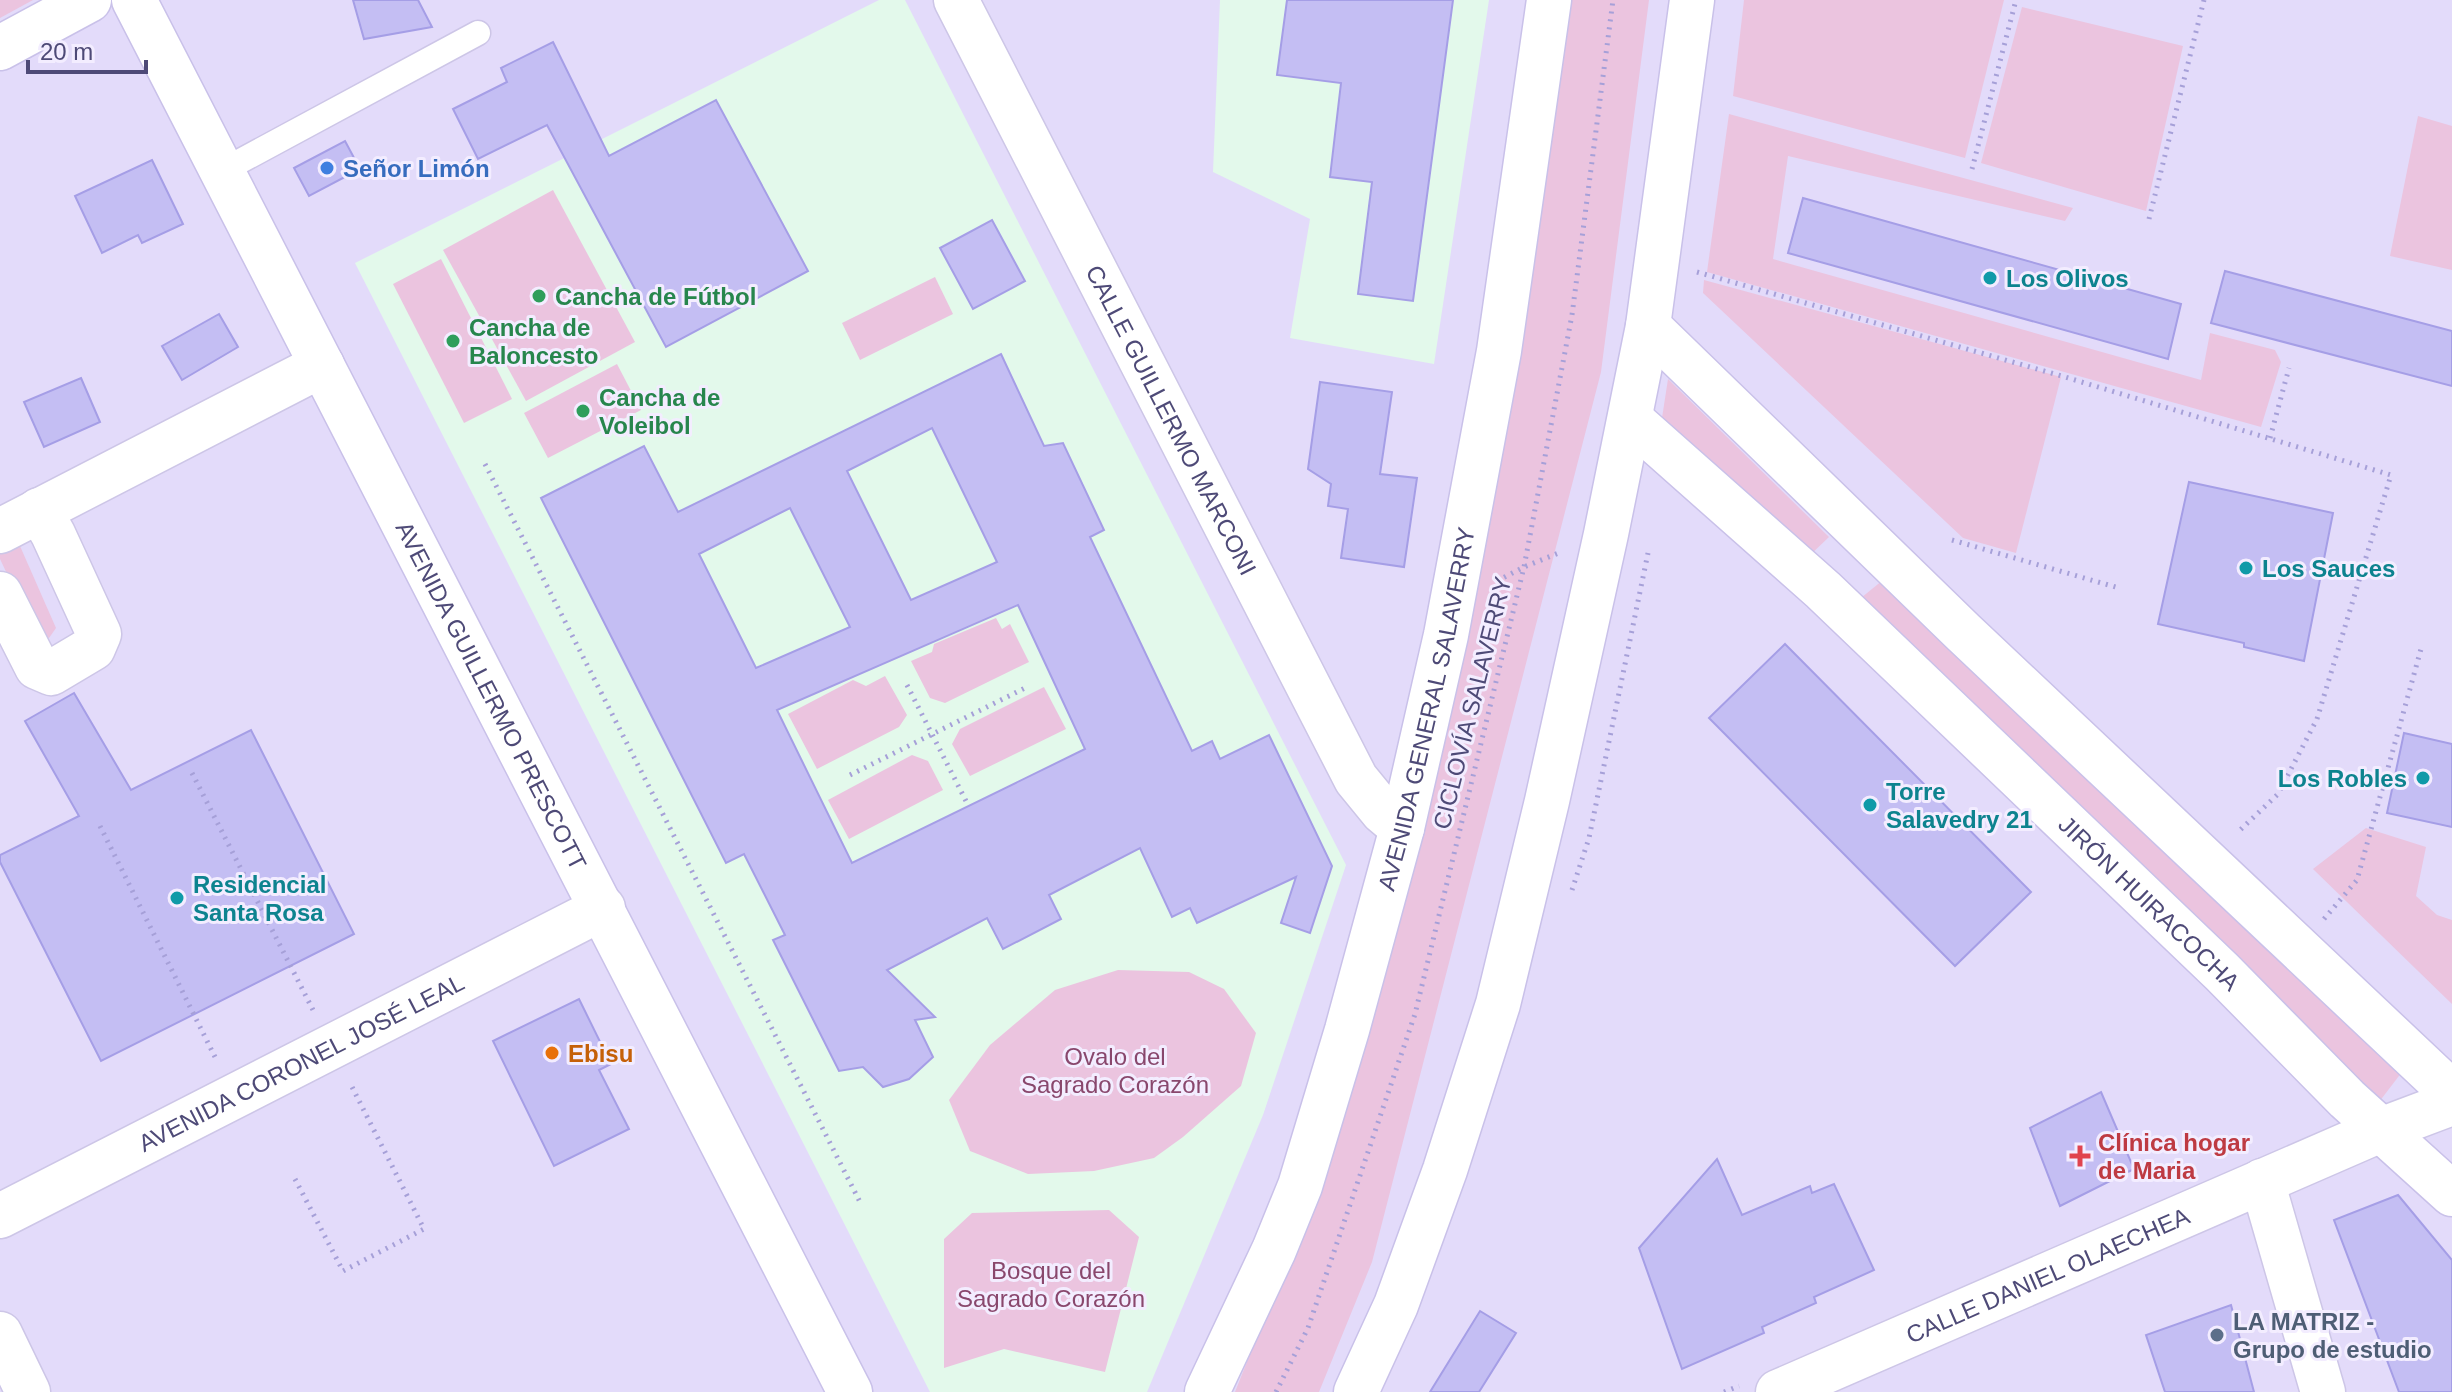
<svg xmlns="http://www.w3.org/2000/svg" width="2452" height="1392" font-family="Arial,sans-serif">
<rect width="100%" height="100%" fill="#eee7fd"/>
<rect fill="#e3dbfa" x="0" y="0" width="2452" height="1392"/>
<g fill="#e3f9eb">
<polygon points="879,0 905,0 1346,865 1263,1115 1147,1392 930,1392 355,263"/>
<polygon points="1220,0 1489,0 1434,364 1290,338 1310,219 1213,172"/>
</g>
<g fill="#ebc4df">
<polygon points="0,0 33,0 0,18"/>
<polygon points="1572,0 1649,0 1601,372 1372,1262 1319,1392 1235,1392 1305,1216 1516,359"/>
<polygon points="1744,0 2004,0 1965,158 1733,96"/>
<polygon points="2022,7 2183,46 2146,211 1981,163"/>
<polygon points="1729,114 2073,208 2065,221 1788,156 1773,259 2201,380 2210,333 2275,350 2281,362 2261,427 1707,272"/>
<polygon points="2418,116 2452,126 2452,270 2390,256"/>
<polygon points="553,190 635,342 526,401 443,250"/>
<polygon points="441,259 512,399 464,423 393,284"/>
<polygon points="935,277 953,314 860,360 842,323"/>
<polygon points="1704,280 2061,377 2016,553 1963,538 1703,293"/>
<polygon points="617,364 641,410 548,458 524,413"/>
<polygon points="1668,379 1829,537 1806,559 1662,418"/>
<polygon points="6,543 20,546 56,628 49,638 37,637 0,559 0,551"/>
<polygon points="1883,580 2402,1072 2379,1102 1856,602"/>
<polygon points="996,618 1002,629 1010,624 1029,662 945,703 930,698 911,661 932,652 934,644"/>
<polygon points="885,676 907,715 899,727 817,769 788,714 853,680 866,686"/>
<polygon points="1044,687 1066,729 970,776 952,744 960,729"/>
<polygon points="912,755 928,761 943,790 849,839 828,800"/>
<polygon points="2366,828 2426,847 2416,896 2437,915 2452,920 2452,1004 2313,869"/>
<polygon points="1118,970 1189,972 1224,989 1256,1033 1241,1086 1183,1137 1154,1158 1094,1171 1028,1174 970,1151 949,1100 990,1045 1055,990"/>
<polygon points="1109,1210 1139,1237 1105,1372 1004,1349 944,1368 944,1239 972,1213"/>
</g>
<g fill="#c4bef3" stroke="#a59ee6" stroke-width="2" fill-rule="evenodd">
<polygon points="353,0 418,0 432,27 364,39"/>
<polygon points="1287,0 1453,0 1413,301 1358,294 1372,182 1330,177 1341,83 1277,75"/>
<polygon points="553,42 609,156 716,100 808,271 666,347 547,125 478,159 453,109 507,82 501,68"/>
<polygon points="345,141 360,169 309,196 294,168"/>
<polygon points="152,160 183,224 142,243 138,235 102,253 75,196"/>
<polygon points="1803,198 2181,304 2168,359 1788,253"/>
<polygon points="992,220 1025,281 973,309 940,248"/>
<polygon points="2225,271 2452,331 2452,386 2211,323"/>
<polygon points="219,314 238,347 182,380 162,346"/>
<path d="M1001,354L1044,446L1063,443L1104,530L1090,537L1192,751L1212,741L1220,759L1269,735L1332,866L1310,933L1281,923L1296,877L1197,923L1190,908L1172,917L1140,848L1049,895L1061,919L1003,949L987,918L887,970L935,1017L915,1020L933,1057L909,1079L883,1087L863,1067L839,1071L773,940L785,935L744,854L726,863L541,498L644,446L678,512ZM932,428L997,562L911,600L847,471ZM790,508L850,627L756,668L699,554ZM1018,605L1085,749L852,863L777,710Z"/>
<polygon points="81,378 100,422 44,447 24,402"/>
<polygon points="1320,382 1392,392 1380,474 1417,478 1404,567 1341,558 1348,509 1328,506 1331,484 1308,469"/>
<polygon points="2189,482 2333,513 2304,661 2244,647 2244,643 2158,624"/>
<polygon points="1785,644 2031,892 1955,966 1709,718"/>
<polygon points="74,693 131,790 251,730 354,934 101,1061 0,862 0,855 79,816 25,721"/>
<polygon points="2404,733 2452,744 2452,827 2387,813"/>
<polygon points="579,999 611,1064 599,1070 629,1129 554,1166 493,1041"/>
<polygon points="2101,1092 2134,1169 2060,1206 2030,1128"/>
<polygon points="1717,1159 1742,1215 1810,1186 1812,1193 1834,1184 1874,1270 1814,1297 1816,1303 1762,1327 1764,1333 1682,1369 1639,1248"/>
<polygon points="2398,1195 2452,1260 2452,1392 2399,1392 2334,1220"/>
<polygon points="2231,1305 2254,1392 2165,1392 2146,1335"/>
<polygon points="1480,1311 1516,1333 1479,1392 1430,1392"/>
</g>
<g fill="none" stroke-linecap="round" stroke-linejoin="round">
<defs>
<polyline id="lane" points="222,171 478,33"/>
<g id="street">
<path id="s1" d="M956,0L1356,779L1383,812L1402,828"/>
<polyline points="0,531 322,365"/>
<polyline points="0,594 37,667 51,673 93,648 99,634 53,534 39,510"/>
<polyline points="2262,1181 2323,1392"/>
<path id="s2" d="M0,1216L603,908"/>
<polyline points="0,1334 28,1392"/>
<path id="s3" d="M1778,1392L2383,1129L2452,1103"/>
</g>
<g id="secondary">
<path id="s4" d="M134,0L850,1392"/>
<polyline points="0,48 89,0"/>
<polyline points="1648,326 1963,632 2452,1093"/>
<path id="s5" d="M1630,419L1823,590L2222,972L2347,1099L2452,1194"/>
<path id="s6" d="M1207,1392L1274,1250L1300,1186L1347,1030L1402,828L1446,635L1499,351L1549,0"/>
<polyline points="1356,1392 1396,1305 1445,1170 1498,1004 1547,801 1606,534 1648,326 1692,0"/>
</g>
</defs>
<use href="#lane" stroke="#cdc6e7" stroke-width="27"/>
<use href="#street" stroke="#cdc6e7" stroke-width="47"/>
<use href="#secondary" stroke="#c9c1e9" stroke-width="47"/>
<g stroke="#a6a0d8" stroke-width="5" stroke-dasharray="2 6" stroke-linecap="butt">
<polyline points="1972,169 2016,0"/>
<polyline points="2149,219 2204,0"/>
<polyline points="1697,272 2065,377 2391,475 2317,719 2278,794 2237,833"/>
<polyline points="2270,438 2289,368"/>
<polyline points="485,464 861,1204"/>
<polyline points="1952,540 2119,588"/>
<polyline points="1497,581 1524,567 1561,552"/>
<polyline points="907,685 967,803"/>
<polyline points="192,773 313,1010"/>
<polyline points="850,775 1029,686"/>
<polyline points="100,826 217,1061"/>
<polyline points="1572,890 1589,838 1648,553"/>
<polyline points="2324,919 2357,880 2421,649"/>
<polyline points="295,1179 343,1271 424,1229 350,1083"/>
<polyline points="1276,1392 1308,1328 1415,1014 1524,567 1572,315 1613,0"/>
<polyline points="1724,1392 1739,1386"/>
</g>
<use href="#lane" stroke="#fff" stroke-width="24"/>
<use href="#street" stroke="#fff" stroke-width="44"/>
<use href="#secondary" stroke="#fff" stroke-width="44"/>
</g>
<circle fill="#3f7fe0" stroke="#f3edff" stroke-width="3" cx="327" cy="168" r="8"/>
<g fill="#0f9aa8" stroke="#f3edff" stroke-width="3">
<circle cx="1990" cy="278" r="8"/>
<circle cx="2246" cy="568" r="8"/>
<circle cx="2423" cy="778" r="8"/>
<circle cx="1870" cy="805" r="8"/>
<circle cx="177" cy="898" r="8"/>
</g>
<g fill="#2e9e5b" stroke="#f3edff" stroke-width="3">
<circle cx="539" cy="296" r="8"/>
<circle cx="453" cy="341" r="8"/>
<circle cx="583" cy="411" r="8"/>
</g>
<circle fill="#e8710a" stroke="#f3edff" stroke-width="3" cx="552" cy="1053" r="8"/>
<path fill="#e0444e" stroke="#f3edff" stroke-width="3" d="M2076 1144h8v8h8v8h-8v8h-8v-8h-8v-8h8z"/>
<circle fill="#5c6f8a" stroke="#f3edff" stroke-width="3" cx="2217" cy="1335" r="8"/>
<g text-anchor="middle" dominant-baseline="central" stroke-width="6" stroke-linejoin="round" paint-order="stroke">
<g font-size="24" font-weight="bold" fill="#366cbe" stroke="#f3edff" text-anchor="start">
<text x="343" y="168">Señor Limón</text>
</g>
<g font-size="24" font-weight="bold" fill="#0d838f" stroke="#f3edff" text-anchor="start">
<text x="2006" y="278">Los Olivos</text>
<text x="2262" y="568">Los Sauces</text>
<text x="2407" y="778" text-anchor="end">Los Robles</text>
<text x="1886" y="791">Torre<tspan x="1886" dy="28">Salavedry 21</tspan></text>
<text x="193" y="884">Residencial<tspan x="193" dy="28">Santa Rosa</tspan></text>
</g>
<g font-size="24" font-weight="bold" fill="#27864d" stroke="#f3edff" text-anchor="start">
<text x="555" y="296">Cancha de Fútbol</text>
<text x="469" y="327">Cancha de<tspan x="469" dy="28">Baloncesto</tspan></text>
<text x="599" y="397">Cancha de<tspan x="599" dy="28">Voleibol</tspan></text>
</g>
<g font-size="24" fill="#4e4a77" stroke="#f3edff">
<text stroke="none"><textPath href="#s1" startOffset="472">CALLE GUILLERMO MARCONI</textPath></text>
<text stroke="none"><textPath href="#s4" startOffset="782">AVENIDA GUILLERMO PRESCOTT</textPath></text>
<text transform="translate(1472 703) rotate(-76)">CICLOVÍA SALAVERRY</text>
<text stroke="none"><textPath href="#s6" startOffset="720">AVENIDA GENERAL SALAVERRY</textPath></text>
<text stroke="none"><textPath href="#s5" startOffset="710">JIRÓN HUIRACOCHA</textPath></text>
<text stroke="none"><textPath href="#s2" startOffset="338">AVENIDA CORONEL JOSÉ LEAL</textPath></text>
<text stroke="none"><textPath href="#s3" startOffset="294">CALLE DANIEL OLAECHEA</textPath></text>
</g>
<g font-size="24" font-weight="bold" fill="#c56008" stroke="#f3edff" text-anchor="start">
<text x="568" y="1053">Ebisu</text>
</g>
<g font-size="24" fill="#89476d" stroke="#f3edff">
<text x="1115" y="1056">Ovalo del<tspan x="1115" dy="28">Sagrado Corazón</tspan></text>
<text x="1051" y="1270">Bosque del<tspan x="1051" dy="28">Sagrado Corazón</tspan></text>
</g>
<g font-size="24" font-weight="bold" fill="#be3a42" stroke="#f3edff" text-anchor="start">
<text x="2098" y="1142">Clínica hogar<tspan x="2098" dy="28">de Maria</tspan></text>
</g>
<g font-size="24" font-weight="bold" fill="#4e5e75" stroke="#f3edff" text-anchor="start">
<text x="2233" y="1321">LA MATRIZ -<tspan x="2233" dy="28">Grupo de estudio</tspan></text>
</g>
</g>
<path d="M28 60v12h118v-12" fill="none" stroke="#4e4a77" stroke-width="4"/>
<text x="40" y="60" font-size="24" fill="#4e4a77" stroke="#f3edff" stroke-width="6" paint-order="stroke">20 m</text>
</svg>
